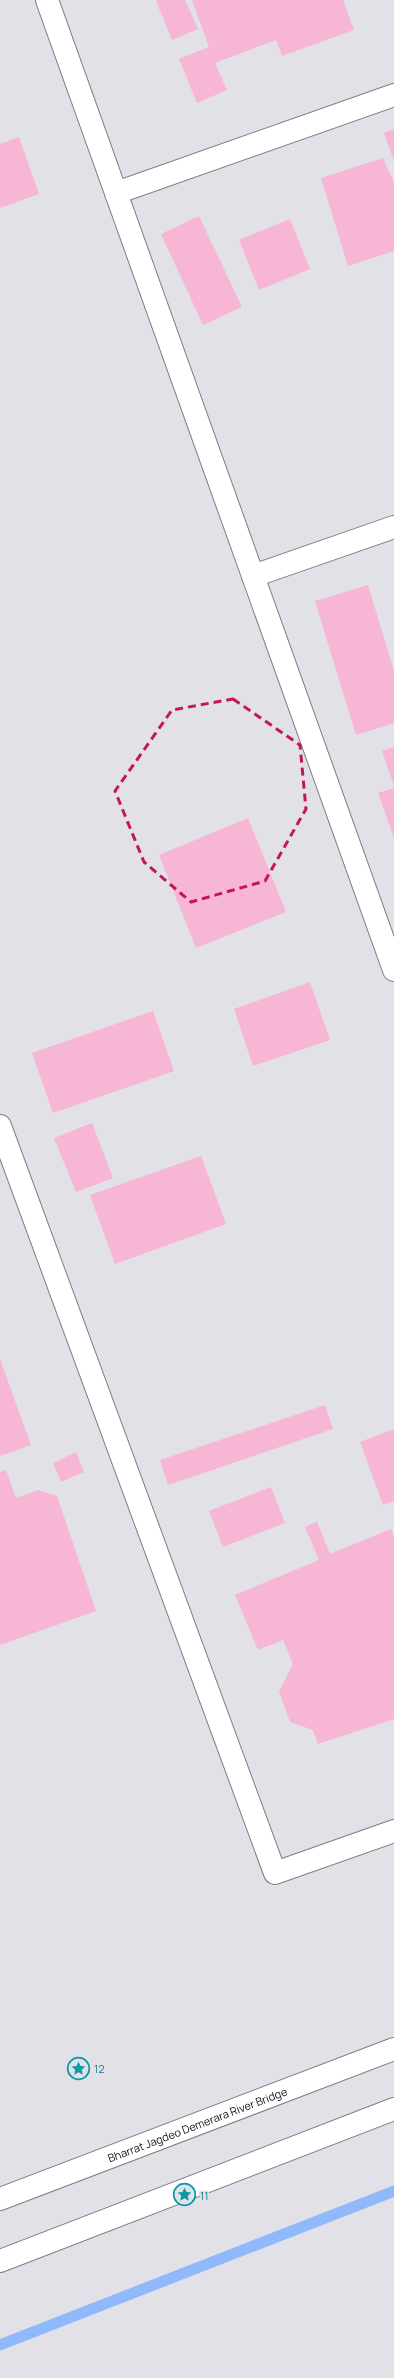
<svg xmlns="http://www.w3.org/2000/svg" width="394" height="2378" font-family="Manrope,sans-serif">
<rect width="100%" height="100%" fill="#e1e1e7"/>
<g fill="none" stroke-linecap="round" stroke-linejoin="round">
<polyline stroke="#8fb9fa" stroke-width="11" points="0,2345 394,2191"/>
</g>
<g fill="#f7b6d4">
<polygon points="159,0 185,0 198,29 172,40 156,1"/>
<polygon points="192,0 343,0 354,30 282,56 276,40 215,63 227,90 197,103 179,59 209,47"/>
<polygon points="394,129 394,161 384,133"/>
<polygon points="19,137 39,194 0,208 0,144"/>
<polygon points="383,158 394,183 394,251 348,266 321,178"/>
<polygon points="199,216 242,307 203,325 161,234"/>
<polygon points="290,219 310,269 259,290 239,240"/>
<polygon points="368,585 394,671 394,723 356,735 315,601"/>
<polygon points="394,747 394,786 382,751"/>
<polygon points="394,788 394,838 378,793"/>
<polygon points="248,818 286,912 196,948 159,855"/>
<polygon points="310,982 330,1040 253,1066 234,1009"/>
<polygon points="153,1011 174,1071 53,1113 32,1053"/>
<polygon points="92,1123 113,1178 76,1192 54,1138"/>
<polygon points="201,1156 226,1224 115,1264 90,1195"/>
<polygon points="0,1359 31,1445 0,1456"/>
<polygon points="325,1405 333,1429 168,1485 160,1460"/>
<polygon points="394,1429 394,1501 383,1505 360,1442"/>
<polygon points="76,1452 84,1472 61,1482 53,1463"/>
<polygon points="6,1470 16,1498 38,1490 57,1496 96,1611 0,1645 0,1472"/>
<polygon points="271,1487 285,1523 223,1547 209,1511"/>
<polygon points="317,1522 330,1554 391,1529 394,1537 394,1719 318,1744 313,1730 290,1722 279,1692 293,1664 283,1640 258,1650 235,1595 319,1560 305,1527"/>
</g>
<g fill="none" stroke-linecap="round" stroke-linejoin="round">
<defs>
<g id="street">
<polyline points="47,0 394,970"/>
<polyline points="116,193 394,95"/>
<polyline points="253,576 394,527"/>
<polyline points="0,1126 275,1873 394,1831"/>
</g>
<g id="primary">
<path id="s1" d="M0,2199L394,2049"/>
<polyline points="0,2261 394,2109"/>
</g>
</defs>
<use href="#street" stroke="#7d7d83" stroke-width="24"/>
<use href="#primary" stroke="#7d7d83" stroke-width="24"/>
<use href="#street" stroke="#fff" stroke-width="22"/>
<use href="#primary" stroke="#fff" stroke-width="22"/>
</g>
<path fill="none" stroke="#c2185b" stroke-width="3" stroke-dasharray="8 5" stroke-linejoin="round" d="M233,699L300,745L306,809L265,881L191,902L144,862L115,791L172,710Z"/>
<defs>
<symbol id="sight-ring" viewBox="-11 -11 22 22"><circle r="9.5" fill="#e1e1e7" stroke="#0f9aa8" stroke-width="1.5"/><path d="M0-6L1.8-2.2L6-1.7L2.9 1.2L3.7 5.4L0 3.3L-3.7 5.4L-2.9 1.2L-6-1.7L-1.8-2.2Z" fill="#0f9aa8"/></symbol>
</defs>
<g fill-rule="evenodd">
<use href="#sight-ring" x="66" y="2056" width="25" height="25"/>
<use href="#sight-ring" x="172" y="2182" width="25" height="25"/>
</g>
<g text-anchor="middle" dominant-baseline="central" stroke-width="3.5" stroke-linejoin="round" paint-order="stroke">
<g font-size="11" fill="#0d838f" stroke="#e1e1e7" text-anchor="start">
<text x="94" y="2068">12</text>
<text x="200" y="2195">11</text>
</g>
<g font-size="11" fill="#111113" stroke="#e1e1e7">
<text stroke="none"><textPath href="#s1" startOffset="211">Bharrat Jagdeo Demerara River Bridge</textPath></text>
</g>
</g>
</svg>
